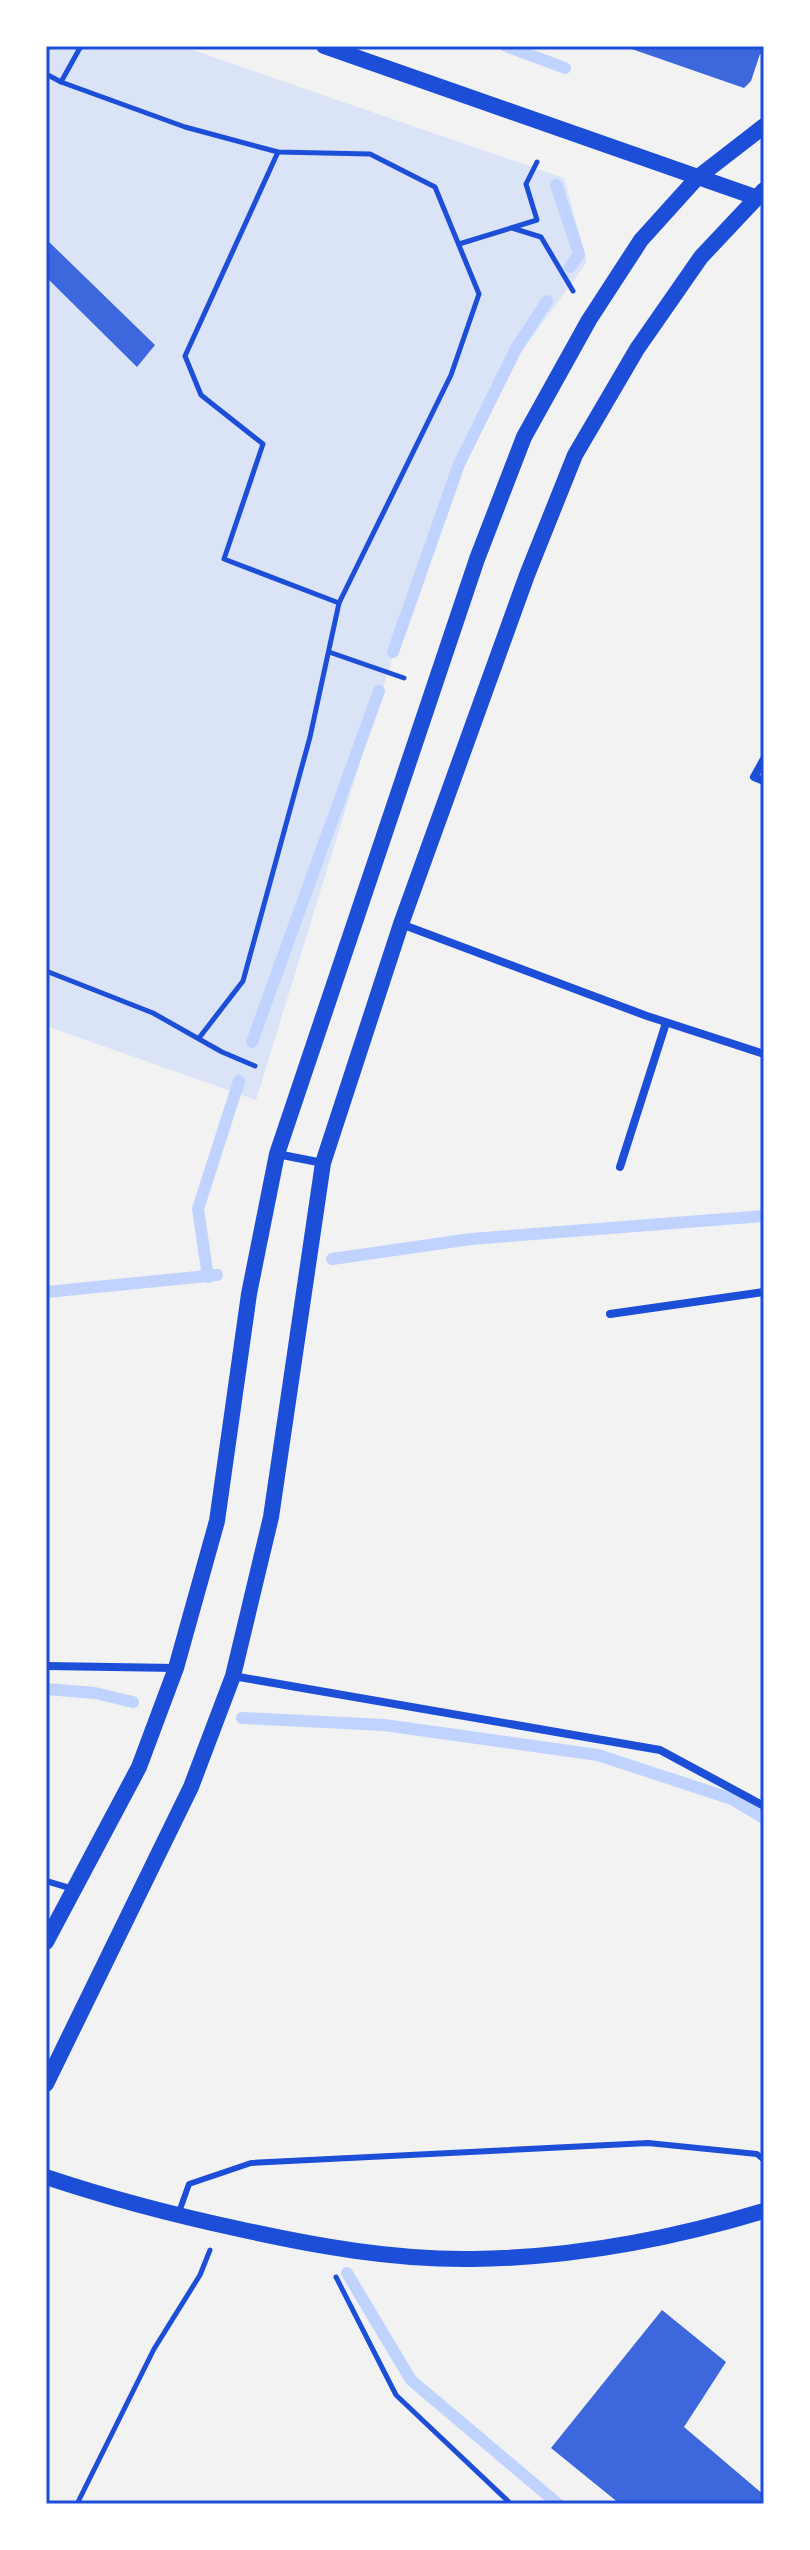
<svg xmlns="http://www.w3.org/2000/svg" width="810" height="2550" font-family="'Fira Sans Condensed',sans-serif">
<rect width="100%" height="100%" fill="#f2f2f2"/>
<polygon fill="#dbe4f7" points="46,46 181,46 564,178 587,262 486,400 440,503 256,1100 46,1026"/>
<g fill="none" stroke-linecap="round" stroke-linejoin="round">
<g stroke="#bfd3fe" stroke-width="12">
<polyline points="506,46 565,68"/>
<polyline points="556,185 579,254 570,267"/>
<polyline points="393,652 459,464 517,347 547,301"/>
<polyline points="252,1042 379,691"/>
<polyline points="332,1259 471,1239 764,1216"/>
<polyline points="208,1277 198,1209 239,1081"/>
<polyline points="46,1292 217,1275"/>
<polyline points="46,1689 95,1693 133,1702"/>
<polyline points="242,1718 384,1725 598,1755 732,1799 764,1818"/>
<polyline points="347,2273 411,2380 558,2504"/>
</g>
</g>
<g fill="#3d67dc">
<polygon points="623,46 764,46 764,55 760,54 751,81 744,88"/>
<polygon points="46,239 155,345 137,367 46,277"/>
<polygon points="662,2310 726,2362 684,2427 764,2495 764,2504 620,2504 551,2448"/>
</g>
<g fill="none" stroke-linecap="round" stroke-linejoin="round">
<g stroke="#1d4ed8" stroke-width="5">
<polyline points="46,74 61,82 185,127 278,152 370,154 435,187 479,294 451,375 339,603 310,737 243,981 199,1038"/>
<polyline points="61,82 81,46"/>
<polyline points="278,152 185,356 201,395 263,444 224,559 339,603"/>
<polyline points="512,228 541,237 573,291"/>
<polyline points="459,244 537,220 526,184 537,162"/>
<polyline points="329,652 404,678"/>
<polyline points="46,971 153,1013 222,1052 255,1066"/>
<polyline points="336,2277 396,2395 511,2504"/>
<polyline points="77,2504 154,2349 200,2275 210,2250"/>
</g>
<g stroke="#1d4ed8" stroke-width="6">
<polyline points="46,1881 73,1889"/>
<polyline points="179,2212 189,2184 251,2163 648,2143 757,2154 764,2160"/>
</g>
<g stroke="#1d4ed8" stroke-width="8">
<polyline points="764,759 754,777 764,781"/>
<polyline points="401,924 647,1016 764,1054"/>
<polyline points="277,1154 323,1163"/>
<polyline points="620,1167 666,1023"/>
<polyline points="610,1314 764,1292"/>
<polyline points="46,1666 176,1668"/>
<polyline points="233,1676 660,1750 764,1806"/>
</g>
<g stroke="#1d4ed8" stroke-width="16">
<polyline points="324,46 755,197"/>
<polyline points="46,1942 139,1767 176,1668 217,1521 249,1294 277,1154 477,559 524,437 589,320 641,240 697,178 764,126"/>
<polyline points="46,2084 191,1787 233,1676 271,1517 323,1163 401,924 527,575 575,455 637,349 701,257 764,190"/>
<path d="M46,2177C109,2198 174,2215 239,2229C316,2246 393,2260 472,2259C573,2258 668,2240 764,2211"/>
</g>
</g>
<rect width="810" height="2550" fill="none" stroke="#ffffff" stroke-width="96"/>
<rect x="48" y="48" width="714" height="2454" fill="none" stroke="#1d4ed8" stroke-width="3"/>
</svg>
